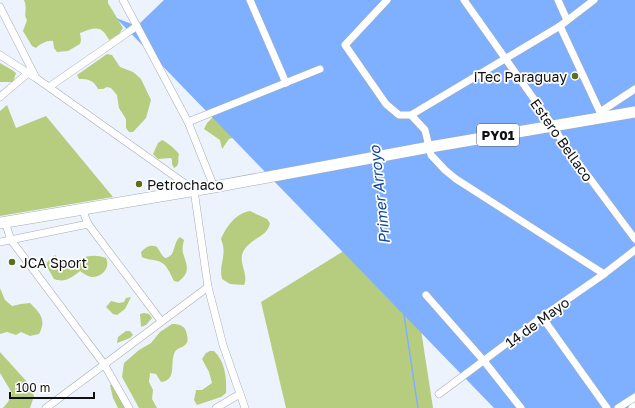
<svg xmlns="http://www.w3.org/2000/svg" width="635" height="408" font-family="'Golos Text',sans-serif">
<rect width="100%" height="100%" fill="#ecf3fd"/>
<g fill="#b6cd7f">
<path d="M24,0H108V3L123,28L119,34L109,40C101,24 94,28 80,33L81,40L80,44L68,51L57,52L54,48L53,41C48,40 40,44 36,48L32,46L23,31L27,20C23,15 28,9 24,0Z"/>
<path d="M107,54L112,55L120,67L133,72L141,79L151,100L146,118L133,132H129L126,128V119L119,108L117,95L111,88L107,87L103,89H98C94,80 88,79 79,79L77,75Z"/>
<polygon points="0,63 12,70 16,73 13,82 0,82"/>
<polygon points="7,105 16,128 46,116 113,197 0,216 0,111"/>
<polygon points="215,115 238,136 229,139 222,149 220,140 204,129 207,123"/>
<path d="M162,140C167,142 176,150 179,154C177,159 181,165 174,168L172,164V159L170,158L158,159L153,154L158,143Z"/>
<path d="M250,211L267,219L270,223C268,237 250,238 243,252C238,262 249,275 244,285L230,284L222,279C218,264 228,256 221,239C226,227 236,213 250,211Z"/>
<polygon points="381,228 419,317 433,408 286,408 261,302"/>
<path d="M180,237L184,240C183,244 182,249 183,253C187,266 191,272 178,282L174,281C170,274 167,263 158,261C152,259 147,260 142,257L141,252C146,247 150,244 157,247L162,255L165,258C177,256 172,243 180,237Z"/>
<path d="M55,255L62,262L66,263C81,259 90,252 106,258C111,268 101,278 91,277C87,276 83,273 80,271C71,278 65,283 54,279L46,265L48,261Z"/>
<path d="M0,288L5,300L12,306L21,304L30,303C40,313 47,320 39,334L30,336L21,332L16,335L7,332L0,334Z"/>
<polygon points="131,297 125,309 117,315 113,314 106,307 111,301 119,303 124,302 126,298"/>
<polygon points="144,313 149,314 152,318 146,325 141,327 140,314"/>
<path d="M172,324C180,324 186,326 187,335C188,339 188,341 186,344C182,349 176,347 174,354C170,365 177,380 161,382L156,374L150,373L149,382L153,390L152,399L157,408H139L122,377L124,363L139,350L151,343L160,332Z"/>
<polygon points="126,331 130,331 133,335 130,338 117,343 118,337"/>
<path d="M210,351H214C225,361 227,379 226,393L221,397L197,405L194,400L196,390H202L212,383L209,372L202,359L206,353Z"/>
<polygon points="0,352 28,383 34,396 30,408 3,408 8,402 12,393 0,373"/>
<polygon points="115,384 130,408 118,408 113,398 110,385"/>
</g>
<polygon fill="#7fb0ff" points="164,0 635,0 635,408 494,408 116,18 137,26"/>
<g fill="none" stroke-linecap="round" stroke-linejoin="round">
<polyline stroke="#7fb0ff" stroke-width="1.5" points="404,315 418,408"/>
<defs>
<g id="minor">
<polyline points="123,0 188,122 214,187"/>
<polyline points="250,0 286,83"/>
<polyline points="387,0 345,45 386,104 399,115 411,115 425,130 431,155 445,170 456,179 604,274"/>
<polyline points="464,0 553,126 562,141 635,239"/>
<polyline points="558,0 567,20"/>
<polyline points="0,7 36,78"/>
<polyline points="560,26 600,112 601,118"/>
<polyline points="0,55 36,78 194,190 208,287 223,345 245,408"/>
<polyline points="49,87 137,26"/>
<polyline points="0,97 28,73"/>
<polyline points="600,112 635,89"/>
<polyline points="411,115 560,26 594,0"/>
<polyline points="188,122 320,69"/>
<polyline points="82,209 88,224 161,321"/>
<polyline points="5,222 11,240 104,364 129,408"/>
<polyline points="0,242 88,224"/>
<polyline points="426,295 484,361 521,408"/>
<polyline points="542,317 607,408"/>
<polyline points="439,394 542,317 604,274 635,250"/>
<polyline points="46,408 208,287"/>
<polyline points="216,408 240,394"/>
<polyline points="618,408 635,397"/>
<polyline points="632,408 635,406"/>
</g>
<polyline id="highway" points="0,223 214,187 430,147 635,112"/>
</defs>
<use href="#minor" stroke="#a6acb5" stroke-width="8"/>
<use href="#highway" stroke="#a6acb5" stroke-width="12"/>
<use href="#minor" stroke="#fff" stroke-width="7"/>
<use href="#highway" stroke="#fff" stroke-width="11"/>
</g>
<g fill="#5b6f1d" stroke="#fff" stroke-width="1.5">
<circle cx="575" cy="76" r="4"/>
<circle cx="139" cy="184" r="4"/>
<circle cx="12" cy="262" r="4"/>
</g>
<g text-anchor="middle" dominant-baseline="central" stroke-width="3.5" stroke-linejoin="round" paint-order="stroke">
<rect fill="#fff" stroke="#56585a" stroke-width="1" x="477" y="124" width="42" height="22" rx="3"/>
<g font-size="13" font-weight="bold" fill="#0e1013">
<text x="498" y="135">PY01</text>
</g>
<g font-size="14" fill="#0e1013" stroke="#fff" text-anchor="start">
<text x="567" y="76" text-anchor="end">iTec Paraguay</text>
<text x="147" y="184">Petrochaco</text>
<text x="20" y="262">JCA Sport</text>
</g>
<g font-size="14" fill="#0e1013" stroke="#fff">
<text transform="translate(562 140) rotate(55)">Estero Bellaco</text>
<text transform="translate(537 322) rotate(-36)">14 de Mayo</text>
</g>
<g font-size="15" font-style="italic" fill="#0d47a1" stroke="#fff">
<text transform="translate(379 195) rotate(-96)">Primer Arroyo</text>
</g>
</g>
<path d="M10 392v6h84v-6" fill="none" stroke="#0e1013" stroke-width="2"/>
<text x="16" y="392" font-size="12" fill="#0e1013" stroke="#ffffff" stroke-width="3" paint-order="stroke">100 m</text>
</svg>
